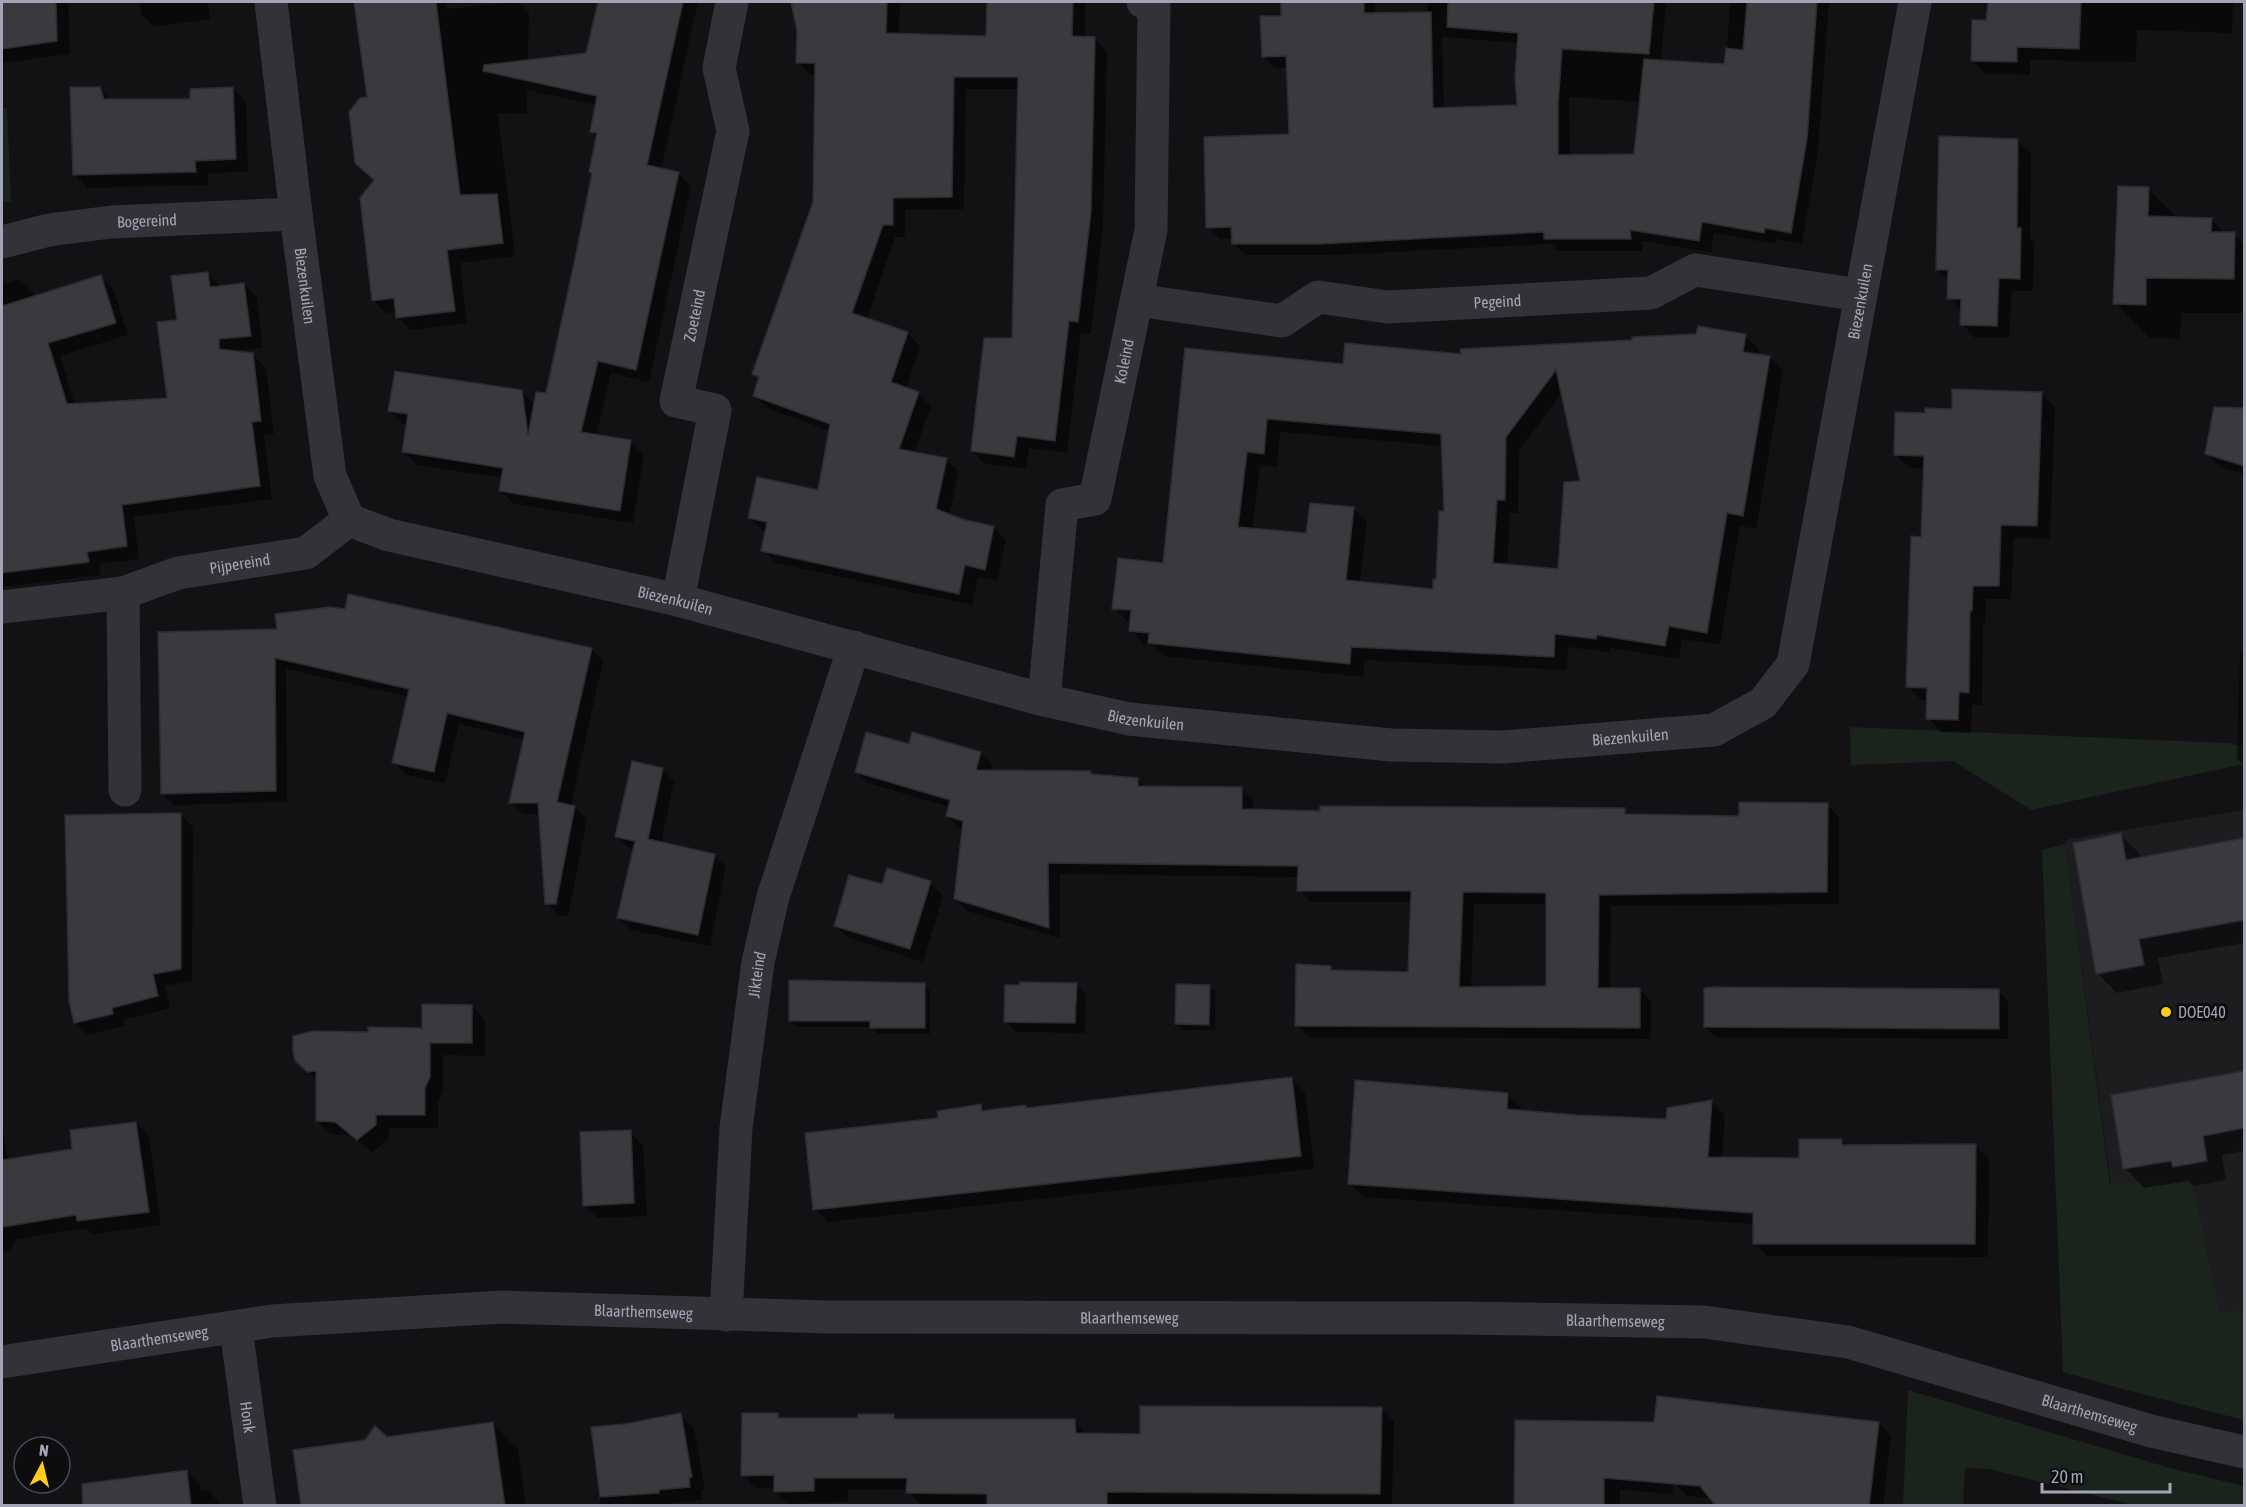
<svg xmlns="http://www.w3.org/2000/svg" width="2246" height="1507" font-family="'Asap Condensed',sans-serif">
<rect width="100%" height="100%" fill="#121113"/>
<polygon fill="#1d1d20" points="2244,810 2244,1309 2220,1313 2192,1180 2111,1185 2065,844 2069,839"/>
<g fill="#1b231d">
<polygon points="2,108 7,108 11,202 2,202"/>
<polygon points="1850,727 2227,743 2244,746 2244,764 2031,810 1953,761 1851,765"/>
<polygon points="2065,844 2110,1184 2192,1179 2220,1313 2244,1309 2244,1420 2126,1390 2063,1372 2042,850"/>
<polygon points="1908,1390 2170,1468 2244,1486 2244,1505 2133,1505 1989,1469 1965,1468 1963,1505 1903,1505"/>
</g>
<g fill="#0007" fill-rule="evenodd">
<polygon points="2,2 68,2 70,54 2,63"/>
<polygon points="140,2 208,2 210,19 154,27 141,14"/>
<polygon points="356,2 446,2 447,9 517,2 529,13 528,61 607,52 618,2 698,2 661,170 678,173 691,186 649,382 611,373 596,436 631,442 644,455 633,523 514,504 501,491 503,478 417,465 404,452 408,425 403,424 390,411 521,391 535,405 548,395 593,174 590,172 597,137 591,131 596,105 527,90 527,114 498,113 515,256 460,263 467,323 411,330 398,317 397,312 386,313 373,300 375,180 369,99"/>
<polygon points="807,2 900,2 899,35 988,37 988,2 1085,2 1085,38 1094,39 1107,51 1103,226 1091,334 1081,333 1067,453 1029,448 1026,469 985,464 972,451 1013,340 1019,89 966,89 964,209 905,210 905,237 895,237 867,319 907,333 920,346 906,389 918,393 931,406 914,453 946,460 959,472 949,516 994,528 1006,540 997,581 978,577 972,605 776,563 763,550 767,531 762,530 749,517 819,492 830,431 767,408 755,396 760,380 754,374 814,202 816,75 810,75 798,62 808,27"/>
<path d="M1282,2H1375V14H1427L1428,2H1666L1661,61L1726,65L1730,2H1727H1829L1818,151L1802,244L1776,239V244L1714,233L1711,252L1642,241V251H1558L1551,244L1333,255H1245L1233,243V239H1220L1208,227L1290,136L1288,68H1275L1263,56L1283,17ZM1442,37L1519,43V106L1444,109ZM1569,97L1642,102L1635,156L1570,157Z"/>
<polygon points="1989,2 2233,2 2232,33 2137,30 2136,62 2030,60 2030,75 1985,74 1972,60 1987,21"/>
<polygon points="100,89 112,101 192,100 233,89 246,102 248,172 208,173 208,185 88,188 75,175"/>
<polygon points="2018,141 2031,154 2030,238 2034,243 2033,291 2012,291 2009,338 1975,338 1962,324 1962,311 1949,298 1949,281 1937,270"/>
<polygon points="2148,189 2178,219 2211,219 2225,234 2234,234 2244,244 2244,313 2181,313 2180,339 2150,338 2115,303"/>
<polygon points="207,273 220,286 244,284 257,297 263,348 235,351 253,355 266,368 274,434 264,435 272,499 134,517 139,559 99,564 101,575 2,587 2,285 20,279 33,292 35,297 100,276 113,289 128,335 60,356 75,405 169,400 178,321"/>
<path d="M1745,336L1759,349L1758,356L1769,357L1783,371L1756,529L1740,526L1720,645L1682,639L1679,659L1610,648L1609,652L1568,647L1567,670L1365,660L1363,677L1163,656L1152,645L1144,644L1130,630L1131,622H1128L1114,608L1164,565L1186,349L1345,365ZM1563,392L1582,482L1560,570L1507,566L1510,513H1518L1519,451ZM1280,432L1443,446L1446,513L1438,581L1434,591L1360,583L1367,522L1353,508L1308,535L1252,530L1260,465L1277,467Z"/>
<polygon points="2041,393 2055,407 2050,539 2014,538 2011,599 1986,599 1985,623 1983,623 1982,705 1972,705 1971,733 1941,732 1928,718 1928,700 1921,700 1908,686 1922,538 1925,469 1909,468 1896,455 1926,414"/>
<polygon points="2216,409 2244,410 2244,474 2220,467 2207,454"/>
<polygon points="159,633 591,649 603,661 571,806 575,807 587,819 568,916 559,915 547,903 540,814 523,814 511,802 524,740 459,724 445,783 406,775 394,763 409,697 286,669 287,802 174,805 162,793"/>
<polygon points="2240,652 2244,652 2244,766 2237,758"/>
<path d="M910,746L980,753L992,765L990,772H1090L1094,776L1137,779L1145,787L1241,788L1253,800V811L1321,813L1624,810L1630,816L1740,817L1827,805L1839,817V904L1611,906L1610,989H1639L1651,1001V1039L1309,1037L1297,1025L1330,967L1335,972L1409,974L1412,902H1311L1299,890V877L1060,874V938L967,911L955,899L964,829L959,828L947,816L950,807L868,783L856,771ZM1474,904H1548L1547,988H1471Z"/>
<polygon points="662,769 674,781 661,844 714,855 726,867 710,946 631,930 619,918 634,850 629,848 617,836"/>
<polygon points="181,815 193,827 192,981 165,986 170,1008 123,1020 125,1026 88,1035 75,1022"/>
<polygon points="2120,834 2140,854 2141,859 2244,840 2244,943 2158,958 2163,984 2117,993 2097,973"/>
<polygon points="930,883 943,896 923,962 849,938 835,925"/>
<polygon points="1076,984 1086,995 1085,1033 1016,1032 1006,1022 1021,987"/>
<polygon points="924,985 930,991 930,1034 878,1034 871,1027 797,1027 791,1020"/>
<polygon points="1209,986 1215,992 1215,1030 1183,1030 1176,1023"/>
<polygon points="1998,991 2008,1001 2008,1039 1715,1037 1705,1027"/>
<polygon points="472,1006 485,1020 485,1056 443,1055 443,1091 438,1102 438,1128 389,1128 389,1138 372,1153 350,1135 331,1134 317,1121 318,1081 296,1060 370,1034 423,1029"/>
<polygon points="2244,1073 2244,1151 2222,1155 2226,1180 2194,1186 2188,1181 2144,1188 2125,1168 2113,1097"/>
<polygon points="1292,1079 1305,1092 1314,1169 828,1222 815,1209 940,1119 980,1106 986,1112 1025,1107 1028,1109"/>
<polygon points="1507,1094 1521,1108 1520,1112 1668,1120 1712,1102 1725,1115 1722,1159 1800,1160 1842,1140 1848,1147 1975,1146 1989,1159 1988,1257 1767,1256 1754,1243 1754,1224 1363,1197 1350,1183"/>
<polygon points="136,1123 149,1137 161,1225 92,1234 86,1228 17,1239 10,1250 2,1252 2,1124 8,1161 74,1151"/>
<polygon points="630,1132 643,1145 647,1216 598,1218 584,1205"/>
<polygon points="1381,1409 1394,1421 1392,1506 929,1506 920,1504 908,1492 908,1489 848,1490 848,1502 788,1504 775,1492 775,1487 755,1488 743,1475 777,1415 782,1420 859,1420 893,1415 898,1420 1075,1421 1087,1435 1141,1436"/>
<polygon points="680,1415 694,1428 705,1490 701,1490 703,1500 672,1503 672,1506 600,1506 600,1490 625,1425"/>
<polygon points="1516,1422 1879,1423 1891,1436 1883,1506 1742,1506 1748,1501 1687,1496 1673,1482 1673,1494 1620,1490 1620,1506 1516,1506"/>
<polygon points="493,1424 518,1449 526,1506 303,1506 386,1439"/>
<polygon points="187,1472 200,1485 201,1491 208,1490 222,1506 145,1506"/>
</g>
<g fill="#39393e" stroke="#2c2b2f" stroke-width="1.5" fill-rule="evenodd">
<polygon points="2,2 56,2 57,41 2,49"/>
<polygon points="354,2 436,2 460,195 497,194 503,243 447,250 455,311 396,318 394,298 372,301 360,198 374,180 355,163 349,112 360,98 367,97"/>
<polygon points="598,2 683,2 647,165 679,172 636,370 598,361 581,432 631,440 620,511 499,491 503,468 402,452 408,414 388,411 395,371 522,390 528,435 536,392 546,393 576,254 592,173 589,172 597,133 590,132 597,96 483,71 484,65 586,53"/>
<polygon points="791,2 887,2 886,33 986,36 987,2 1073,2 1072,36 1095,37 1091,212 1078,322 1069,321 1055,441 1017,436 1014,457 971,451 984,338 1012,338 1018,77 954,77 952,197 893,198 893,225 883,225 852,313 908,332 891,382 919,392 899,449 947,458 936,509 965,520 994,526 985,570 965,565 959,594 761,551 767,522 748,518 757,477 818,490 830,424 753,396 759,377 752,374 813,202 815,63 796,63 797,31"/>
<polygon points="1281,2 1364,2 1364,13 1431,12 1433,108 1517,105 1515,77 1518,33 1447,27 1448,2 1654,2 1649,54 1562,49 1558,105 1558,155 1634,154 1644,59 1724,64 1726,48 1743,50 1747,2 1817,2 1807,139 1791,233 1765,228 1764,233 1702,222 1699,241 1630,230 1631,239 1544,239 1544,232 1320,244 1232,244 1231,227 1206,228 1204,137 1289,134 1286,56 1262,57 1260,16 1281,16"/>
<polygon points="1988,2 2081,2 2079,49 2017,47 2017,62 1971,61 1972,20 1986,20"/>
<polygon points="70,87 100,87 104,99 190,99 190,89 233,87 236,159 195,161 196,172 73,175"/>
<polygon points="1939,136 2018,139 2017,228 2021,228 2020,279 1999,278 1997,326 1960,325 1961,299 1947,299 1948,270 1936,270"/>
<polygon points="2118,186 2149,187 2148,216 2212,218 2211,232 2235,232 2234,279 2146,278 2146,305 2113,304"/>
<polygon points="208,272 210,287 244,283 251,336 219,339 219,349 253,353 261,421 252,422 260,486 122,505 127,546 87,552 89,562 2,573 2,306 101,275 116,323 48,343 67,404 167,398 157,322 177,320 171,276"/>
<path d="M1698,326L1746,334L1743,352L1770,356L1743,516L1727,513L1707,633L1669,626L1665,646L1597,635L1596,639L1555,634L1554,657L1351,647L1350,664L1148,643L1149,633L1129,631L1131,610L1112,609L1118,558L1163,563L1185,348L1343,364L1345,343L1461,354L1460,349L1632,340V337L1696,334ZM1556,370L1580,481L1564,482L1558,569L1493,563L1497,500H1505L1506,437ZM1267,419L1441,434L1444,511H1439L1436,579H1433V589L1346,580L1354,507L1310,503L1306,533L1238,527L1247,452L1264,454Z"/>
<polygon points="1952,389 2042,392 2037,526 2001,525 1999,586 1973,586 1972,611 1970,611 1969,693 1959,692 1958,720 1926,719 1927,688 1906,687 1911,536 1921,537 1924,456 1894,455 1895,412 1925,413 1925,408 1952,409"/>
<polygon points="2214,407 2244,408 2244,466 2205,454"/>
<polygon points="348,594 592,648 557,802 575,806 556,904 545,904 538,803 509,803 525,732 447,713 434,772 392,763 409,689 275,658 276,791 161,794 158,632 277,629 275,614 330,607 345,609"/>
<path d="M866,732L909,744L912,732L981,752L976,770L1091,771V774L1138,778V786L1242,787V809L1320,811V806L1625,808V814L1739,816V802L1828,803L1827,892L1599,895L1598,988H1640V1028L1295,1026L1296,964L1331,966V970L1408,972L1411,891H1297L1298,866L1048,863L1049,928L954,899L963,821L946,816L950,800L855,772ZM1463,892L1546,893V986L1459,987Z"/>
<polygon points="632,761 663,768 648,839 715,854 698,935 617,918 635,841 615,837"/>
<polygon points="181,813 181,969 153,974 158,996 112,1008 113,1014 74,1023 69,1001 65,815"/>
<polygon points="2121,833 2126,860 2244,838 2244,920 2139,939 2144,965 2096,974 2073,843"/>
<polygon points="887,868 931,881 910,949 834,926 849,875 882,884"/>
<polygon points="789,980 925,983 925,1028 870,1028 870,1021 789,1021"/>
<polygon points="1020,982 1077,983 1075,1023 1004,1022 1005,985 1020,985"/>
<polygon points="1176,984 1210,985 1209,1025 1175,1024"/>
<polygon points="1713,987 1999,989 1999,1029 1704,1027 1704,988"/>
<polygon points="422,1004 472,1005 472,1043 430,1043 430,1077 425,1088 425,1115 376,1115 376,1125 357,1140 335,1122 316,1121 316,1071 307,1072 295,1060 293,1052 293,1036 313,1031 368,1032 368,1027 422,1028"/>
<polygon points="2244,1071 2244,1128 2203,1136 2207,1161 2173,1167 2171,1161 2123,1169 2111,1095"/>
<polygon points="1292,1077 1301,1156 813,1210 805,1133 938,1118 937,1111 981,1104 982,1111 1026,1105 1026,1108"/>
<polygon points="1355,1080 1508,1093 1507,1109 1577,1115 1666,1119 1667,1108 1712,1100 1708,1157 1799,1158 1799,1139 1842,1139 1842,1145 1976,1144 1975,1244 1753,1244 1753,1213 1348,1184"/>
<polygon points="136,1122 149,1212 77,1221 76,1215 2,1227 2,1160 72,1149 70,1130"/>
<polygon points="631,1130 634,1203 583,1206 580,1132"/>
<polygon points="1657,1396 1879,1422 1869,1506 1716,1506 1700,1486 1604,1478 1604,1506 1514,1506 1515,1420 1654,1422"/>
<polygon points="1140,1406 1382,1407 1380,1494 1107,1492 1107,1506 987,1506 987,1494 906,1493 907,1478 814,1478 814,1491 774,1492 774,1475 741,1476 742,1413 778,1413 778,1418 858,1418 858,1414 894,1414 894,1419 1075,1419 1076,1433 1140,1434"/>
<polygon points="681,1413 692,1477 689,1477 690,1487 659,1490 659,1493 600,1497 591,1427 625,1424"/>
<polygon points="493,1422 505,1506 301,1506 293,1450 365,1440 375,1426 387,1437"/>
<polygon points="187,1470 191,1506 83,1506 82,1484"/>
</g>
<g fill="none" stroke-linecap="round" stroke-linejoin="round">
<g stroke="#323238" stroke-width="33">
<path id="s1" d="M271,2L296,214L330,476L349,520L389,535L678,600L1044,700L1129,719L1391,745L1503,747L1714,730L1763,703L1793,664L1915,2"/>
<path id="s2" d="M2,242L49,230L111,222L296,214"/>
<path id="s3" d="M1137,300L1282,321L1318,297L1388,307L1651,293L1695,270L1860,295"/>
<path id="s4" d="M678,600L715,410L676,401L733,131L719,68L732,2"/>
<polyline points="2,607 123,593"/>
<path id="s5" d="M1044,700L1062,505L1095,499L1151,230L1154,4L1143,2"/>
<path id="s6" d="M125,790L123,593L178,573L306,553L349,520"/>
<path id="s7" d="M726,1315L736,1128L758,962L773,897L854,647"/>
<path id="s8" d="M236,1328L260,1506"/>
<path id="s9" d="M2,1362L272,1321L503,1307L827,1317L1457,1318L1704,1322L1848,1342L2151,1431L2244,1452"/>
</g>
</g>
<circle fill="#ffcb1d" stroke="#0d0c0e" stroke-width="2" cx="2166" cy="1012" r="6"/>
<g text-anchor="middle" dominant-baseline="central" stroke-width="6" stroke-linejoin="round" paint-order="stroke">
<g font-size="16" fill="#a1a5b5" stroke="#0d0c0e">
<text stroke="none"><textPath href="#s2" startOffset="147">Bogereind</textPath></text>
<text stroke="none"><textPath href="#s1" startOffset="286">Biezenkuilen</textPath></text>
<text stroke="none"><textPath href="#s3" startOffset="370">Pegeind</textPath></text>
<text stroke="none"><textPath href="#s1" startOffset="2392">Biezenkuilen</textPath></text>
<text stroke="none"><textPath href="#s4" startOffset="321">Zoeteind</textPath></text>
<text stroke="none"><textPath href="#s5" startOffset="370">Koleind</textPath></text>
<text stroke="none"><textPath href="#s6" startOffset="318">Pijpereind</textPath></text>
<text stroke="none"><textPath href="#s1" startOffset="862">Biezenkuilen</textPath></text>
<text stroke="none"><textPath href="#s1" startOffset="1348">Biezenkuilen</textPath></text>
<text stroke="none"><textPath href="#s1" startOffset="1834">Biezenkuilen</textPath></text>
<text stroke="none"><textPath href="#s7" startOffset="342">Jikteind</textPath></text>
<text stroke="none"><textPath href="#s9" startOffset="645">Blaarthemseweg</textPath></text>
<text stroke="none"><textPath href="#s9" startOffset="1131">Blaarthemseweg</textPath></text>
<text stroke="none"><textPath href="#s9" startOffset="1617">Blaarthemseweg</textPath></text>
<text stroke="none"><textPath href="#s9" startOffset="159">Blaarthemseweg</textPath></text>
<text stroke="none"><textPath href="#s9" startOffset="2103">Blaarthemseweg</textPath></text>
<text stroke="none"><textPath href="#s8" startOffset="90">Honk</textPath></text>
</g>
<g font-size="16" fill="#a1a5b5" stroke="#0d0c0e" text-anchor="start">
<text x="2178" y="1012">DOE040</text>
</g>
</g>
<rect width="2246" height="1507" fill="none" stroke="#a1a5b5" stroke-width="6"/>
<g transform="translate(42 1465) rotate(7)"><circle r="28" fill="#0d0c0e" stroke="#484951" stroke-width="1.5"/>
<path d="M0-4.5L10 22L0 15L-10 22Z" fill="#ffcb1d"/>
<text y="-9" font-size="16" font-weight="bold" text-anchor="middle" fill="#a1a5b5">N</text>
</g>
<path d="M2042 1483v9h128v-9" fill="none" stroke="#a1a5b5" stroke-width="3"/>
<text x="2051" y="1483" font-size="18" fill="#a1a5b5" stroke="#0d0c0e" stroke-width="4.5" paint-order="stroke">20 m</text>
</svg>
